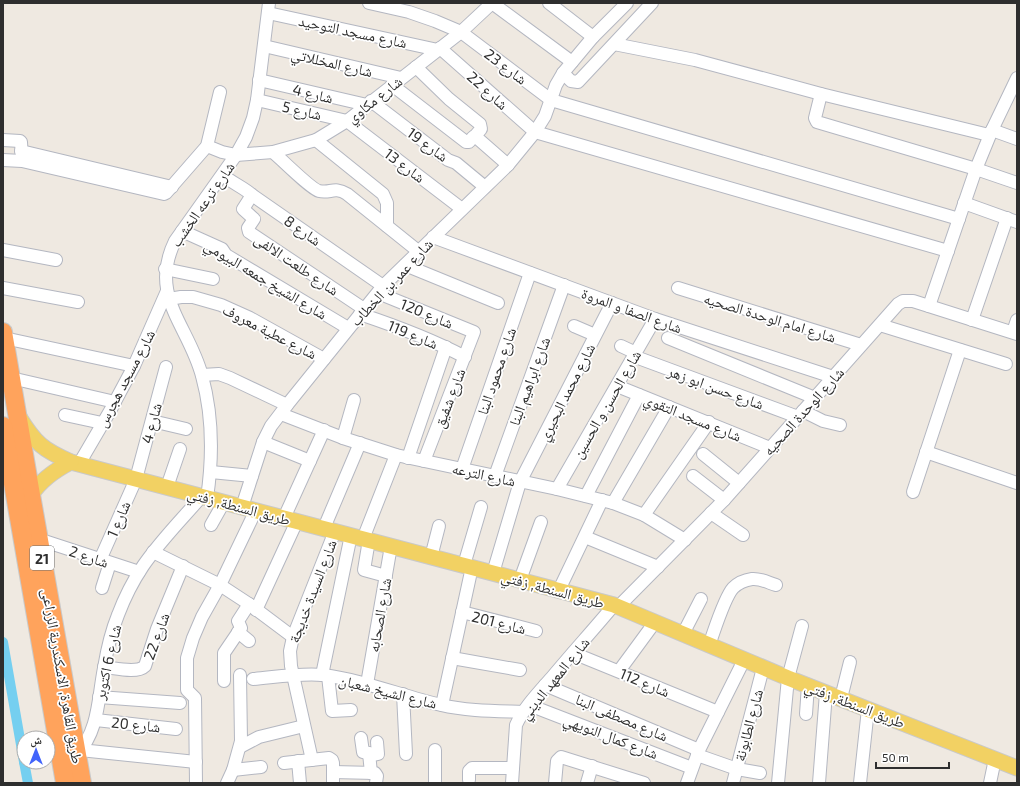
<svg xmlns="http://www.w3.org/2000/svg" width="1020" height="786" font-family="'Exo 2','Noto Naskh Arabic',sans-serif">
<rect width="100%" height="100%" fill="#efe9e1"/>
<g fill="none" stroke-linecap="round" stroke-linejoin="round">
<g stroke="#75cff0" stroke-width="10">
<polyline points="3,642 24,762"/>
<polyline points="24,762 28,783"/>
</g>
<defs>
<g id="minor">
<polyline points="369,3 409,12 435,21 461,32 551,100 959,219"/>
<polyline points="492,3 572,62"/>
<polyline points="549,3 593,37"/>
<polyline points="268,13 438,50"/>
<polyline points="614,44 695,60 821,94 989,135"/>
<polyline points="264,46 401,78"/>
<polyline points="440,48 535,132 948,251"/>
<polyline points="416,67 449,99 480,124 481,129 475,136"/>
<polyline points="563,73 571,81 578,82 652,3"/>
<polyline points="259,80 367,105"/>
<polyline points="392,85 466,142 469,142 473,137 476,137 508,165"/>
<polyline points="821,94 815,118 817,122 976,169 1017,183"/>
<polyline points="257,100 347,121 462,209"/>
<polyline points="371,101 448,160 456,163 485,187"/>
<polyline points="992,130 1017,139"/>
<polyline points="3,140 20,141 21,142 22,158"/>
<polyline points="316,140 383,194 387,203 387,226"/>
<polyline points="207,146 222,152 236,155 273,152 316,140 347,121 461,32 492,3"/>
<polyline points="21,151 172,187"/>
<path d="M273,152C282,160 311,189 319,191C330,194 334,186 347,194L418,251"/>
<polyline points="3,160 22,161 164,194 166,193 207,146 220,92"/>
<path d="M223,175C232,183 243,187 252,195L383,286"/>
<polyline points="252,195 243,209 254,219 248,228 249,232 364,309"/>
<polyline points="964,203 1017,222"/>
<polyline points="182,231 222,249 226,255 348,328"/>
<polyline points="433,237 655,319 833,377"/>
<polyline points="3,250 56,260"/>
<polyline points="405,265 498,303"/>
<polyline points="165,269 213,279"/>
<polyline points="3,288 78,302"/>
<polyline points="678,288 861,345"/>
<polyline points="378,293 474,332 424,461"/>
<polyline points="169,299 181,297 193,297 221,305 250,318 324,359"/>
<polyline points="929,306 976,169 992,130 1017,78"/>
<path d="M360,314C396,326 431,339 465,357"/>
<polyline points="972,320 1007,218"/>
<polyline points="880,325 1006,364"/>
<polyline points="574,326 595,335"/>
<polyline points="1013,332 1017,320"/>
<polyline points="4,338 134,366"/>
<polyline points="668,338 815,398"/>
<polyline points="621,346 636,353"/>
<polyline points="633,356 798,417"/>
<polyline points="202,375 219,374 230,378 287,405"/>
<polyline points="11,378 115,402"/>
<polyline points="617,386 770,448"/>
<polyline points="803,411 823,421 840,425"/>
<polyline points="281,414 343,438 396,455 557,489 613,503 644,515 685,540"/>
<polyline points="65,415 102,423"/>
<polyline points="152,421 186,429"/>
<polyline points="343,438 354,400"/>
<polyline points="263,442 310,461"/>
<polyline points="926,452 1017,483"/>
<polyline points="703,454 739,483"/>
<polyline points="408,458 446,347"/>
<polyline points="79,464 110,411 134,366 167,291"/>
<polyline points="462,469 530,273"/>
<polyline points="211,472 252,476"/>
<polyline points="495,476 564,285"/>
<polyline points="693,476 724,500"/>
<polyline points="167,487 180,449"/>
<polyline points="557,489 655,319"/>
<polyline points="913,492 960,350"/>
<polyline points="586,496 639,395"/>
<path d="M207,498C213,457 213,416 202,376C189,326 148,296 175,241L236,155L246,137L253,118L257,100L269,3"/>
<polyline points="613,503 669,407"/>
<polyline points="242,507 263,442 271,426 287,405 383,286 508,165 535,132 545,116 556,85 563,73 593,37 627,3"/>
<polyline points="711,513 743,535"/>
<polyline points="644,515 709,422"/>
<polyline points="284,518 324,430"/>
<polyline points="211,525 224,502"/>
<polyline points="324,528 360,443"/>
<polyline points="585,537 658,567"/>
<polyline points="38,539 139,572"/>
<polyline points="363,539 396,455"/>
<polyline points="369,540 364,570 386,576"/>
<polyline points="153,552 220,585 249,604 293,637"/>
<polyline points="431,557 439,526"/>
<polyline points="100,560 136,479 166,367"/>
<polyline points="464,565 481,507"/>
<polyline points="493,573 520,482 612,303"/>
<polyline points="520,580 541,522"/>
<polyline points="102,588 110,563"/>
<polyline points="559,590 602,500"/>
<polyline points="618,607 724,500 898,304 903,301 913,301 1017,334"/>
<polyline points="256,610 297,521"/>
<polyline points="462,612 536,631"/>
<polyline points="238,632 249,641"/>
<polyline points="683,634 701,599"/>
<path d="M709,645C714,632 724,598 733,588C738,583 745,580 752,579C760,578 769,583 776,585"/>
<polyline points="573,653 718,712"/>
<polyline points="452,658 520,670"/>
<path d="M104,667C115,668 137,674 145,666L157,629L183,566"/>
<polyline points="619,671 655,622"/>
<polyline points="322,675 351,535"/>
<polyline points="328,676 332,711 351,710"/>
<path d="M253,679C276,677 300,673 323,675C363,680 402,696 441,705C467,711 496,711 523,712"/>
<polyline points="224,681 224,653 241,628 238,621 249,604"/>
<polyline points="367,684 391,546"/>
<polyline points="545,685 699,750"/>
<polyline points="403,694 406,754"/>
<polyline points="99,697 180,703"/>
<polyline points="841,698 850,662"/>
<polyline points="442,705 472,567"/>
<polyline points="529,705 692,768"/>
<polyline points="806,714 808,685"/>
<polyline points="96,720 176,729"/>
<polyline points="361,738 363,752 369,753 371,773"/>
<polyline points="240,747 259,737 304,726"/>
<polyline points="80,750 196,762"/>
<polyline points="435,750 435,783"/>
<path d="M77,754C99,731 98,698 104,668C107,650 111,632 118,615C124,599 133,581 143,566C160,541 182,519 202,496"/>
<polyline points="697,755 737,769 760,773"/>
<polyline points="369,756 378,754 377,742"/>
<polyline points="312,760 291,666 290,651 293,637 335,531"/>
<polyline points="298,761 300,783"/>
<polyline points="284,763 329,758 332,760 333,763 333,783"/>
<polyline points="233,770 261,767"/>
<polyline points="333,772 375,773 377,776 376,783"/>
<polyline points="469,780 469,771 472,768 513,768"/>
<polyline points="196,783 195,698 187,690 187,658 193,638 202,617 220,585 256,510"/>
<polyline points="227,783 233,770 241,741 240,675"/>
<path d="M512,783L516,725C524,707 540,691 553,676C573,652 594,629 614,605"/>
<polyline points="555,783 557,761 561,757 644,783"/>
<polyline points="587,783 592,766"/>
<polyline points="687,783 699,750 744,660"/>
<polyline points="733,783 763,668"/>
<polyline points="778,783 788,678 802,626"/>
<polyline points="819,783 826,693"/>
<polyline points="860,783 868,709"/>
<polyline points="990,783 995,759"/>
</g>
<g id="major">
<path d="M19,417C35,443 43,450 71,462L614,605L788,678L1017,768"/>
<path d="M31,495C41,480 55,470 71,462"/>
</g>
<g id="highway">
<polyline points="3,332 31,495 82,783"/>
<polyline points="3,426 65,783"/>
</g>
</defs>
<use href="#minor" stroke="#b4b7c1" stroke-width="14"/>
<use href="#major" stroke="#c9c9c9" stroke-width="17"/>
<use href="#highway" stroke="#c9c9c9" stroke-width="20"/>
<use href="#minor" stroke="#fff" stroke-width="12"/>
<use href="#major" stroke="#f2d163" stroke-width="15"/>
<use href="#highway" stroke="#ffa35c" stroke-width="18"/>
</g>
<g text-anchor="middle" dominant-baseline="central" stroke-width="3.5" stroke-linejoin="round" paint-order="stroke">
<rect fill="#fff" stroke="#6d6d6d" stroke-width="1" x="30" y="546" width="24" height="24" rx="3"/>
<g font-size="14" font-weight="bold" fill="#2e2e2e">
<text x="42" y="558">21</text>
</g>
<g font-size="15" fill="#2e2e2e" stroke="#fff">
<text transform="translate(353 31) rotate(12)">شارع مسجد التوحيد</text>
<text transform="translate(332 62) rotate(13)">شارع المخللاتي</text>
<text transform="translate(506 66) rotate(37)">شارع 23</text>
<text transform="translate(488 90) rotate(42)">شارع 22</text>
<text transform="translate(313 93) rotate(13)">شارع 4</text>
<text transform="translate(374 99) rotate(-38)">شارع مكاوي</text>
<text transform="translate(302 110) rotate(13)">شارع 5</text>
<text transform="translate(428 144) rotate(36)">شارع 19</text>
<text transform="translate(405 165) rotate(37)">شارع 13</text>
<text transform="translate(202 204) rotate(-55)">شارع ترعه الخشب</text>
<text transform="translate(303 230) rotate(35)">شارع 8</text>
<text transform="translate(297 264) rotate(34)">شارع طلعت الالفى</text>
<text transform="translate(266 279) rotate(31)">شارع الشيخ جمعه البيومي</text>
<text transform="translate(391 282) rotate(-47)">شارع عمر بن الخطاب</text>
<text transform="translate(632 310) rotate(20)">شارع الصفا و المروة</text>
<text transform="translate(427 313) rotate(22)">شارع 120</text>
<text transform="translate(770 317) rotate(17)">شارع امام الوحدة الصحيه</text>
<text transform="translate(270 331) rotate(27)">شارع عطية معروف</text>
<text transform="translate(413 334) rotate(22)">شارع 119</text>
<text transform="translate(496 371) rotate(-71)">شارع محمود البنا</text>
<text transform="translate(125 378) rotate(-62)">شارع مسجد هجرس</text>
<text transform="translate(529 381) rotate(-70)">شارع ابراهيم البنا</text>
<text transform="translate(716 387) rotate(20)">شارع حسن ابو زهر</text>
<text transform="translate(566 392) rotate(-63)">شارع محمد البحيري</text>
<text transform="translate(449 398) rotate(-69)">شارع شفيق</text>
<text transform="translate(606 404) rotate(-60)">شارع الحسن و الحسين</text>
<text transform="translate(803 411) rotate(-48)">شارع الوحدة الصحيه</text>
<text transform="translate(693 417) rotate(22)">شارع مسجد التقوي</text>
<text transform="translate(151 423) rotate(-75)">شارع 4</text>
<text transform="translate(484 474) rotate(12)">شارع الترعه</text>
<text transform="translate(239 506) rotate(15)">طريق السنطة, زفتي</text>
<text transform="translate(118 519) rotate(-67)">شارع 1</text>
<text transform="translate(89 556) rotate(18)">شارع 2</text>
<text transform="translate(553 589) rotate(15)">طريق السنطة, زفتي</text>
<text transform="translate(312 591) rotate(-69)">شارع السيدة خديجة</text>
<text transform="translate(379 615) rotate(-80)">شارع الصحابه</text>
<text transform="translate(499 622) rotate(14)">شارع 201</text>
<text transform="translate(156 636) rotate(-70)">شارع 22</text>
<text transform="translate(107 662) rotate(-77)">شارع 6 اكتوبر</text>
<text transform="translate(63 676) rotate(80)">طريق القاهرة, الاسكندرية الزراعى</text>
<text transform="translate(554 678) rotate(-51)">شارع المعهد الديني</text>
<text transform="translate(645 682) rotate(22)">شارع 112</text>
<text transform="translate(388 691) rotate(14)">شارع الشيخ شعبان</text>
<text transform="translate(855 704) rotate(21)">طريق السنطة, زفتي</text>
<text transform="translate(622 717) rotate(23)">شارع مصطفى البنا</text>
<text transform="translate(136 724) rotate(6)">شارع 20</text>
<text transform="translate(748 725) rotate(-75)">شارع الطابونة</text>
<text transform="translate(611 736) rotate(21)">شارع كمال النويهي</text>
</g>
</g>
<rect width="1020" height="786" fill="none" stroke="#2e2e2e" stroke-width="8"/>
<g transform="translate(36 750)"><circle r="19" fill="#ffffff" stroke="#ababab"/>
<path d="M0-3L7 15L0 10L-7 15Z" fill="#4264fb"/>
<text y="-6" font-size="11" font-weight="bold" text-anchor="middle" fill="#2e2e2e">ش</text>
</g>
<path d="M876 762v6h73v-6" fill="none" stroke="#2e2e2e" stroke-width="2"/>
<text x="882" y="762" font-size="12" fill="#2e2e2e" stroke="#ffffff" stroke-width="3" paint-order="stroke">50 m</text>
</svg>
